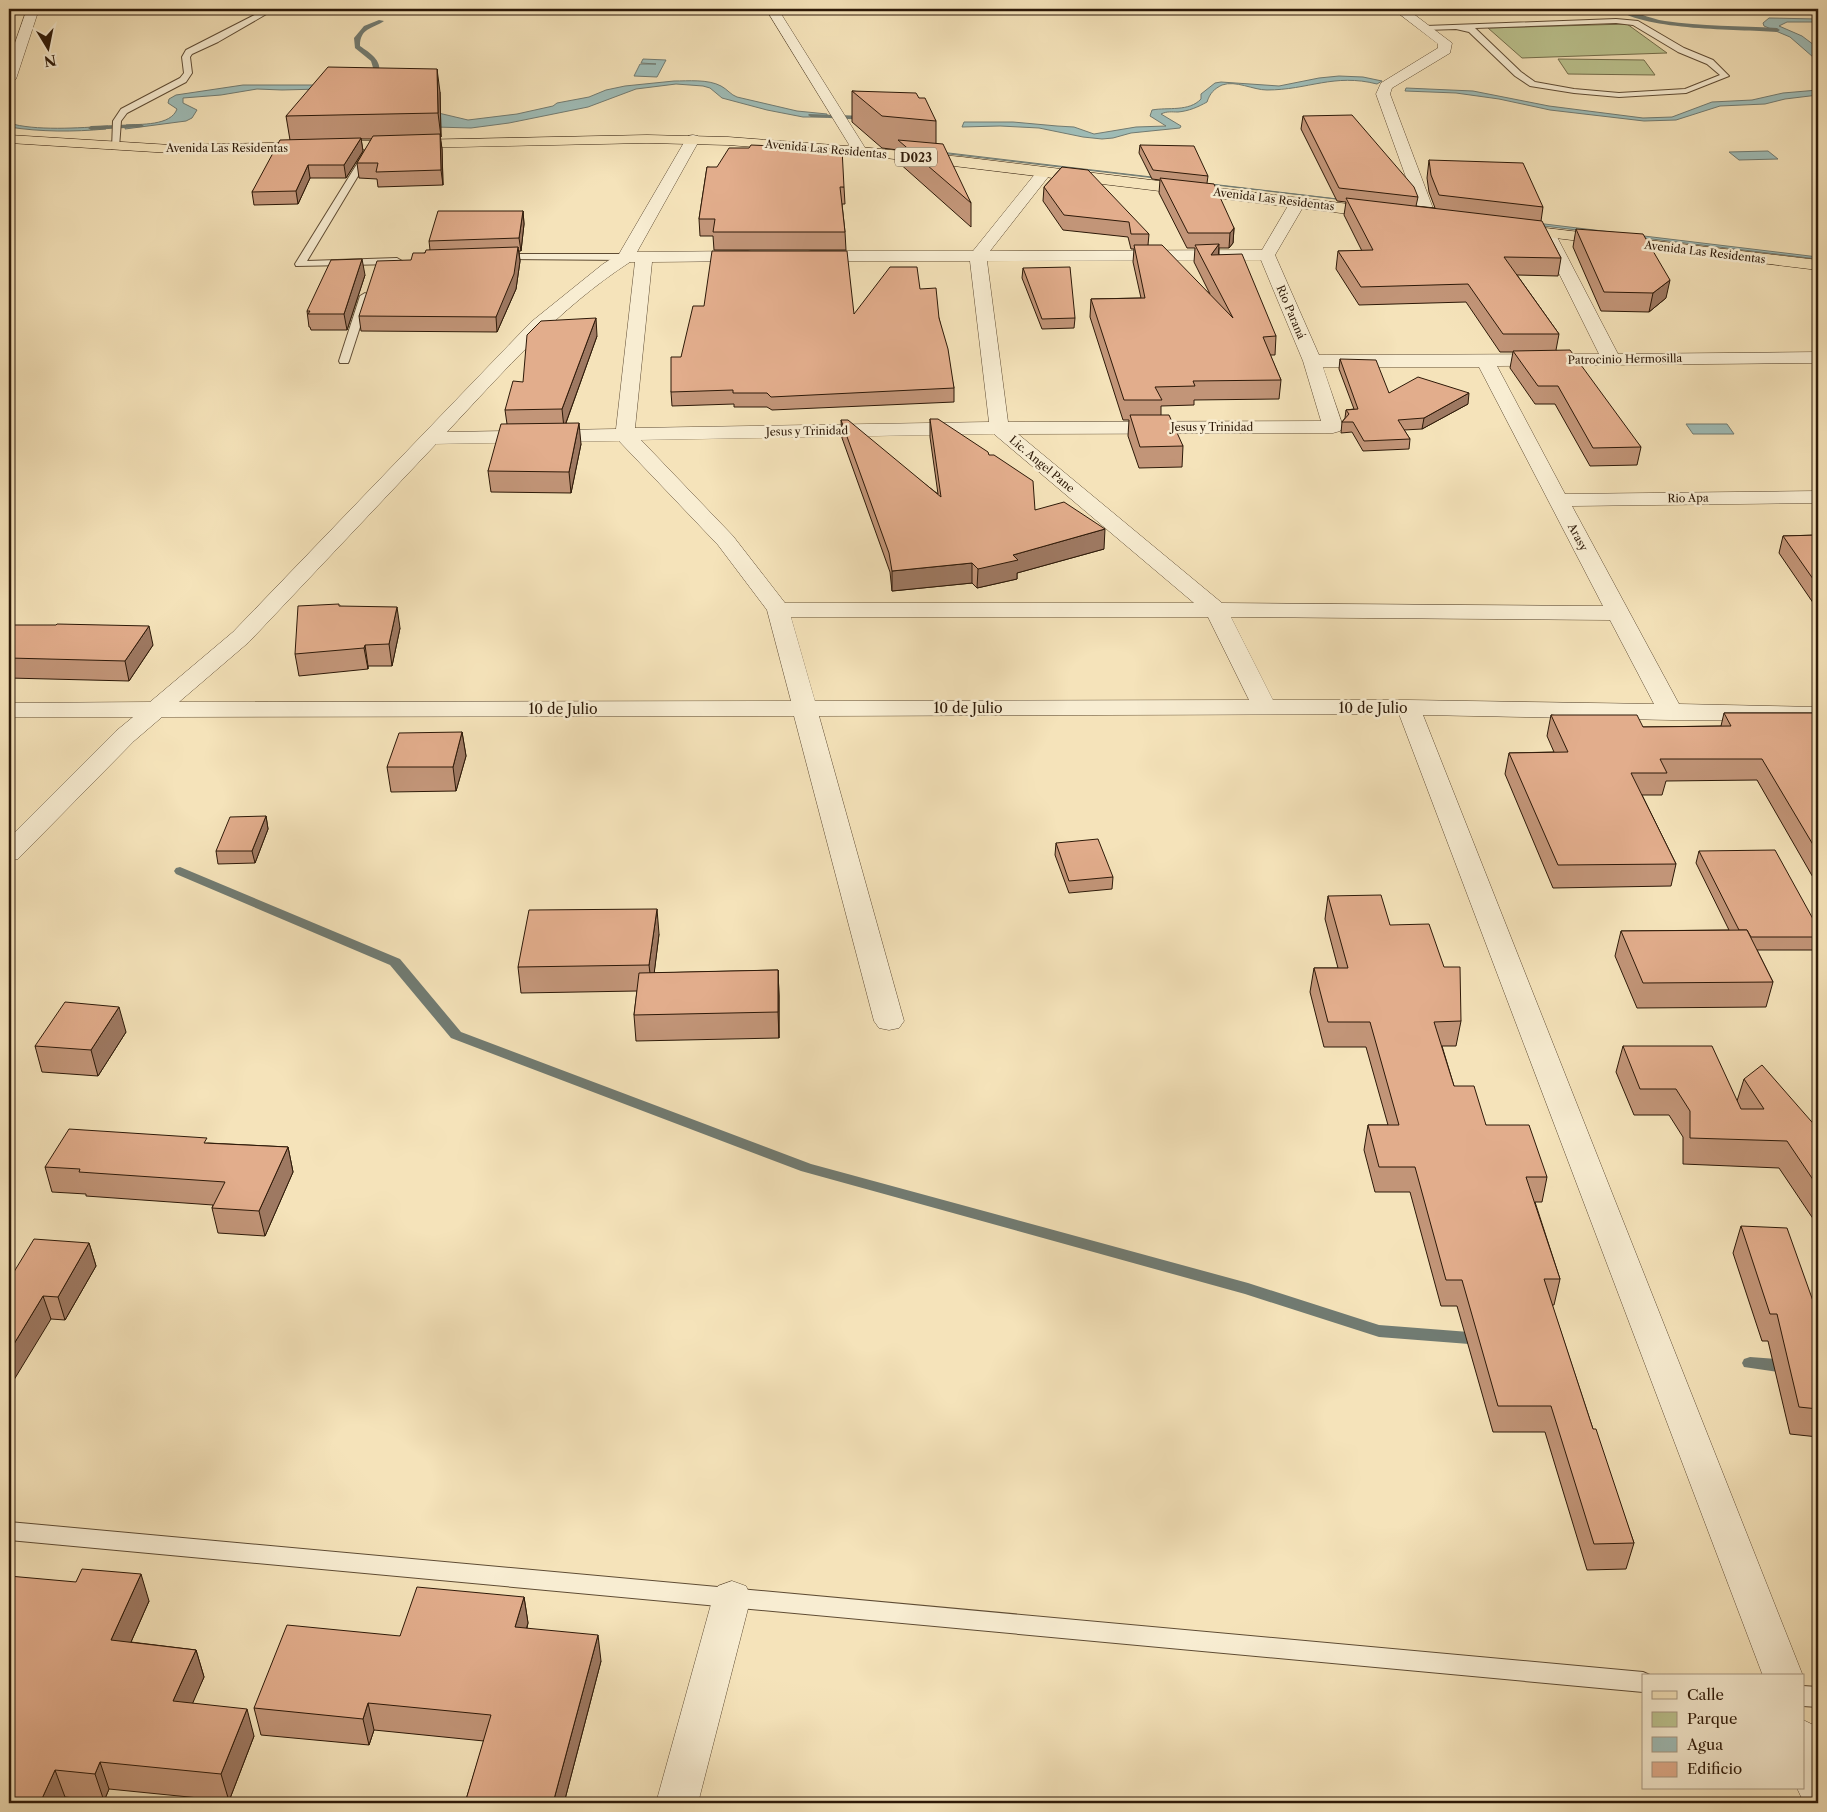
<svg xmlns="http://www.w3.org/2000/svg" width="1827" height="1812" font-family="'Libre Caslon Text',serif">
<rect width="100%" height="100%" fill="#f5e3ba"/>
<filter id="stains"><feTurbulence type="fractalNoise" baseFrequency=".004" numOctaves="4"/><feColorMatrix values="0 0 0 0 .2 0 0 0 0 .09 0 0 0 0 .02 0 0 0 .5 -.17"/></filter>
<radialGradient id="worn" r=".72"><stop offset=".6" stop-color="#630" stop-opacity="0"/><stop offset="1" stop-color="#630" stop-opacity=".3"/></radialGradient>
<g fill="#bcc490" stroke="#746e4c">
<polygon points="1627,24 1667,53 1522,58 1488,28"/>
<polygon points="1558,59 1644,60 1655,75 1568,74"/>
</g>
<g fill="#9fbdb8" stroke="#717b72">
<polygon points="1769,18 1818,19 1818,22 1787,22 1779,26 1802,36 1818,48 1818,85 1815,79 1818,74 1813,57 1790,37 1764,26 1763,23"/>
<polygon points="643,59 666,60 657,77 634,76 640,64 656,64 641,63"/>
<path d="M1339,76L1363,77L1382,81L1377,84C1334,73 1308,90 1267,90C1253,90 1236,80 1222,85C1214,89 1210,93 1207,102C1198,107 1189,111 1178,112C1172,112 1167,111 1161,114L1181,126L1180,128L1131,133L1113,138L1102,139L1083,137L1039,128L1000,126L962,127L964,122H1013L1057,126L1074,127L1094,134L1136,127L1166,126L1150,116L1152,110C1168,107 1189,112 1201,99V94L1215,83L1221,82L1279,86L1319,78Z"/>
<path d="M674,81C688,81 708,79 721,86C727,89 731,95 737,97L797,111L827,114V117H803L767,110L722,98L710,88L703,86L676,84L636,89L588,107L509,123L471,128L435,127L320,89L282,90L257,89L221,95L183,98V103L197,110L192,118L186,121L125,129L126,125C140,124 171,126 177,109L168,103L169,99L176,95L243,85H320L468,120L517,114L553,106L557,103L589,97L606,90L625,86Z"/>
<polygon points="1406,88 1473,91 1549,106 1643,118 1672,117 1712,102 1752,100 1783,93 1818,90 1818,95 1785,99 1765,104 1720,106 1676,120 1644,121 1550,110 1499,99 1456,93 1405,91"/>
<path d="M9,123C34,131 80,128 108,126L106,129C73,132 41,132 9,127Z"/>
<polygon points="898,147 1405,207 897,148"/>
<polygon points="1768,151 1778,159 1739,160 1729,152"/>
<polygon points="1445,212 1818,257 1818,259 1444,214"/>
<polygon points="1686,424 1727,424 1734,434 1693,434"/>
</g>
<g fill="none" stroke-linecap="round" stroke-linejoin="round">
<g fill="#717b72" fill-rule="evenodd">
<path d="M1616,9C1630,8 1649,19 1665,21C1701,26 1740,26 1777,28L1780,30L1777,32C1736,29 1648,31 1616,9Z"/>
<path d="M379,20L384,21C372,29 360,28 360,46C370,53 382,60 379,73L368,80L365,78L374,71L371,61L355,48L354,38L364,26Z"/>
<polygon points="809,114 866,116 869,118 866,120 811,117 808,115"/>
<polygon points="141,124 144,126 143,127 91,130 88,128 91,126"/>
<polygon points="180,867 400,959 461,1032 811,1164 1248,1283 1379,1325 1482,1333 1488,1335 1490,1339 1488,1343 1482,1345 1379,1337 1245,1294 801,1171 451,1038 390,965 176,874 174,871 176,868"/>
<polygon points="1750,1357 1818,1362 1818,1374 1785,1373 1744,1367 1742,1363 1744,1359"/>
</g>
<defs>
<g id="lane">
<polygon points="266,9 275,9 218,42 192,54 190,57 192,73 186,82 127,113 121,121 119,147 118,149 112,149 113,121 121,109 180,78 184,73 182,57 186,50"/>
<polygon points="1774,9 1783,9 1784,10 1780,12"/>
<path d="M1616,19L1638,21L1684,48L1713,60L1729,76L1686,93L1619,97L1574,93L1530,86L1515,76L1469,32L1456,29L1426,30L1422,28L1426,26ZM1616,23L1633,25L1678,52L1707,64L1720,75L1685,89L1619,93L1574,89L1535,82L1521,72L1475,28Z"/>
<polygon points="369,148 373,151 307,261 397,258 402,261 397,264 296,266 295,264 365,151"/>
<polygon points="497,254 626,254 631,257 626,260 494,259 492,257"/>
<polygon points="365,293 370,296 349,361 348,363 340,363 339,361 360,296"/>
<polygon points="9,1522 1643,1672 1652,1676 1643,1676 1643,1692 9,1540"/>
<polygon points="1803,1686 1818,1687 1818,1707 1803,1706"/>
</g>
<g id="street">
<polygon points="27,9 39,9 16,79 9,83 9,60"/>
<polygon points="766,9 778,9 867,151 865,154 855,154 853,151"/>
<polygon points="1393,9 1407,9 1452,43 1450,53 1392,88 1390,94 1437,219 1435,222 1423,222 1421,219 1376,94 1381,83 1438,48 1438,44"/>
<path d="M693,135L698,136L700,139L637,252L748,251L754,252L756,256L754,260L748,261L652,262L635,428L989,422L970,261H811L805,260L803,256L805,252L811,251H973L1039,169H1049L1052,172L990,251L1262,250L1292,199H1304L1306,202L1275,255L1319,355L1599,354L1539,233L1541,230H1553L1555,233L1618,354L1818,352V363L1497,366L1565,494L1818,491V503L1572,506L1679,704L1818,707V721L1671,720L1423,715L1803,1676H1763L1399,714L819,716L904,1021L899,1028L889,1030L879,1028L874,1021L794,716L162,717L134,741L18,859L9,861V838L116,731L133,717H9V703L150,702L233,632L531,322L603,264L619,254L686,139L688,136ZM1261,260L1303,361L1321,421L1008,422L987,261ZM630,262H635L616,429L447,432C504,371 559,308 630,262ZM1323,367H1479L1603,606L1222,603L1018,434L1333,433L1340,431L1343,427ZM994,434L1194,603H785L733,536L641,440ZM619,441L718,545L767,610L791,701L179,702L249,642L436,444ZM791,617H1208L1249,700L815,701ZM1231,617L1610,620L1654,704L1408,700H1273Z"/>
<polygon points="732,1581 746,1586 751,1597 698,1803 656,1803 713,1597 718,1586"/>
<polygon points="1803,1720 1818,1727 1818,1803 1803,1801 1797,1788 1803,1788"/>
</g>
<g id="primary">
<polygon points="9,135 171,145 647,135 728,137 860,147 962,157 1382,208 1388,210 1390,213 1388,216 1382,218 962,167 860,155 728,145 647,143 171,153 9,143"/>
<polygon points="1512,224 1818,260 1818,270 1506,232 1504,229 1506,226"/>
</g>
</defs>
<use href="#lane" stroke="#5f4c34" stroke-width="2"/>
<use href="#street" stroke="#5f4c34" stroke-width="1"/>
<use href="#primary" stroke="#2d1908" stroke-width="1"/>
<use href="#lane" fill="#f8edd2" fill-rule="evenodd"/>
<use href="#street" fill="#f8edd2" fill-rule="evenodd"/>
<use href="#primary" fill="#f5e3ba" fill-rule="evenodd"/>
</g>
<g fill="#c29578" stroke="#2d1908">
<polygon points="852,91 919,98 936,121 936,143 971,203 971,227 898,162 898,150 882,148 852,122"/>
<polygon points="440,92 441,137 440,137 442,149 443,185 378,187 377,179 359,178 357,163 372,139 361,139 363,151 346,178 310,178 298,204 254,205 252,192 290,140 286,116"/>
<polygon points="1303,116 1418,197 1416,206 1435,208 1429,192 1427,178 1429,160 1543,207 1541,221 1561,258 1558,276 1517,275 1559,334 1556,350 1641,447 1637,465 1590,466 1555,404 1535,404 1510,368 1513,352 1500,352 1466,302 1359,305 1336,269 1338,251 1362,251 1344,215 1346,202 1337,201 1301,129"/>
<polygon points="1140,145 1208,176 1207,183 1234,228 1233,243 1229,248 1219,248 1219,254 1276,336 1275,355 1270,355 1281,380 1279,399 1194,400 1194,405 1161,406 1161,415 1183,446 1182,467 1139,468 1128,436 1129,420 1123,420 1090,317 1091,299 1141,298 1133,262 1134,249 1131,249 1128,237 1063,230 1043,201 1044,187 1062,167 1149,234 1148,245 1210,294 1194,262 1195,248 1187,248 1159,193 1160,180 1152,179 1139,153"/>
<polygon points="707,167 844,187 845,204 842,204 845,232 846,250 714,250 713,236 700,236 699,219"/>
<polygon points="523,211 524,224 521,251 519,251 520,261 516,289 497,332 361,331 359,316 411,260 430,250 429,241"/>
<polygon points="1576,229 1666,298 1649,312 1601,311 1573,247"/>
<polygon points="1023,268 1075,318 1074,328 1042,329 1022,278"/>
<polygon points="365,275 347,330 311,330 310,327 309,327 307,311"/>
<polygon points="920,289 939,318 954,388 954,402 772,410 767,407 734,407 734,404 672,406 671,392 681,357 854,314"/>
<polygon points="597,336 566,423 581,444 571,493 491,492 488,471 507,424 505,410 523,382"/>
<polygon points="1340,359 1389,393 1468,404 1422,429 1404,430 1410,439 1409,449 1363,451 1352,432 1341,433 1342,422 1345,418 1346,410 1354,409 1339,369"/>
<polygon points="930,419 989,455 1035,510 1104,549 1017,573 1017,579 977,588 972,583 892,591 890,572 842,438 841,420 938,494 930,437"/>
<polygon points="1818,535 1818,610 1779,553 1783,536"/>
<polygon points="340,606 400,628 392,666 368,666 368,669 299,676 295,654"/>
<polygon points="9,625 153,645 129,681 9,678"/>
<polygon points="1724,713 1818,713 1818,886 1757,780 1666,781 1662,795 1642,795 1676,864 1671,886 1553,888 1505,774 1509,753 1554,752 1547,736 1551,715 1643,727 1721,726"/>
<polygon points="462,732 466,756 456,791 391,792 387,767"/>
<polygon points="266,816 268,829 255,863 218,864 216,851"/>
<polygon points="1056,843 1113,877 1112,889 1069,893 1055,855"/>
<polygon points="1699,851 1818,928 1818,950 1757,950 1773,982 1766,1007 1637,1008 1615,956 1621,931 1729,930 1696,863"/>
<polygon points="1328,896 1390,925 1461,1021 1456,1046 1442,1046 1454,1086 1486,1125 1547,1177 1542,1202 1535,1202 1560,1279 1554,1305 1552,1305 1593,1429 1634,1543 1626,1569 1587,1570 1545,1432 1493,1432 1457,1306 1441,1306 1410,1192 1375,1192 1364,1150 1368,1125 1388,1125 1366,1047 1324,1047 1310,992 1314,968 1338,968 1325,919"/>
<polygon points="659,934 654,973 778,970 779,996 779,1038 636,1041 634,1015 637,991 521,993 518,967"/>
<polygon points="126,1032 98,1076 42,1072 35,1046"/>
<polygon points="1623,1046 1737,1101 1744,1079 1818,1129 1818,1226 1779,1168 1683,1164 1683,1137 1669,1115 1634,1115 1616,1072"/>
<polygon points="208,1143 288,1147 293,1172 265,1236 218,1233 212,1208 213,1205 86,1196 86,1194 52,1192 45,1167"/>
<polygon points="1741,1226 1818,1315 1818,1437 1790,1434 1768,1341 1762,1341 1733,1253"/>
<polygon points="89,1243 96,1266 65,1320 51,1319 9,1280"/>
<polygon points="524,1597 528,1623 527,1628 601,1661 564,1803 465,1803 484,1741 374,1730 369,1745 261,1735 254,1708 400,1636"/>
<polygon points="149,1601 131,1642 196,1650 204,1677 192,1703 254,1736 229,1801 109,1789 104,1801 65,1797 9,1803"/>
</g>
<g fill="#9e7962" stroke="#2d1908">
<polygon points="11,9 14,24 9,35 9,14"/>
<polygon points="94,9 132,9 94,11"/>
<polygon points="437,69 440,92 441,137 438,113"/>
<polygon points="440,134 442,149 443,185 441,170"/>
<polygon points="361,138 363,151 346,178 344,165"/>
<polygon points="308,165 310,178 298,204 296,191"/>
<polygon points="523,211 524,224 521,251 519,238"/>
<polygon points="1234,228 1233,243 1229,248 1230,233"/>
<polygon points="1219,244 1218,262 1211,255"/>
<polygon points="518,247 520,261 516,289 497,332 496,317"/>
<polygon points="362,259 365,275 347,330 344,314"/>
<polygon points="1670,280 1666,298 1649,312 1653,293"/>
<polygon points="596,318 597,336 564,428 562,409"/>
<polygon points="1469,393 1468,404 1422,429 1424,418"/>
<polygon points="579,423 581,444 571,493 569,472"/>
<polygon points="1105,529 1104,549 1017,573 1017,579 977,588 978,569 1013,555"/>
<polygon points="972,563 972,583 892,591 892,571"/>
<polygon points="397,607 400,628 392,666 389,644"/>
<polygon points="149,626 153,645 129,681 125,661"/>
<polygon points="365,645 368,666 368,669 364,648"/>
<polygon points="462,732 466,756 456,791 453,767"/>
<polygon points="266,816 268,829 255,863 252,851"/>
<polygon points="657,909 659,934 652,991 649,965"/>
<polygon points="778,970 779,996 779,1038 778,1012"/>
<polygon points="119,1007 126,1032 98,1076 91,1050"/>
<polygon points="288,1147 293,1172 265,1236 259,1211"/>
<polygon points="89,1243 96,1266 65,1320 58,1297"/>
<polygon points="43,1296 51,1319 9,1388 9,1352"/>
<polygon points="141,1574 149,1601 120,1667 111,1640"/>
<polygon points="524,1597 528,1623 519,1653 515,1627"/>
<polygon points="598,1635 601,1661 564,1803 553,1803"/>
<polygon points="196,1650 204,1677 182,1728 173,1701"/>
<polygon points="368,1703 374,1730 369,1745 363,1719"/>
<polygon points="247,1709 254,1736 229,1801 221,1774"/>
<polygon points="100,1762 109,1789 104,1801 95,1774"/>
<polygon points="55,1770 65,1797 62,1803 40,1803"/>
</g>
<g fill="#e2ad8c" stroke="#2d1908">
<polygon points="328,67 437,69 438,113 286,116"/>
<polygon points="852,91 916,93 919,98 925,98 936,121 882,116"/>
<polygon points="1352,115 1414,187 1418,197 1339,188 1303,116"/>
<polygon points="440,134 441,170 376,172 378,163 357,163 373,136"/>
<polygon points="361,138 344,165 308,165 296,191 252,192 280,140"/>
<polygon points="898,140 943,144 971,203"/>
<polygon points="751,145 842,149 844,187 840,187 845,232 713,232 715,219 699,219 707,167 717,167 729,148 749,148"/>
<polygon points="1140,145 1194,146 1208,176 1153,170"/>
<polygon points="1429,160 1523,163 1543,207 1439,195 1431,175"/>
<polygon points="1062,167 1088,170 1149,234 1131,234 1129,222 1064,215 1044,187"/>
<polygon points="1160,178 1214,184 1234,228 1230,233 1188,233"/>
<polygon points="1346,198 1542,221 1561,258 1504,257 1559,334 1503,334 1468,284 1361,287 1338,251 1373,250"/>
<polygon points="438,211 523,211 519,238 429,241"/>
<polygon points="1576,229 1643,234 1670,280 1653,293 1604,292"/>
<polygon points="1219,244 1211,255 1242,254 1276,336 1263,337 1281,380 1193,381 1195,386 1155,387 1162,400 1124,400 1091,299 1145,298 1134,245 1162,245 1233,318 1195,245"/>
<polygon points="518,247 514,274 496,317 359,316 377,261 411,260 413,253 425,253 426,250"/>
<polygon points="712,251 847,251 854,314 890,267 917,267 920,289 936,288 939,318 948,349 954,388 771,397 767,393 733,393 733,390 671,392 671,357 681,357 693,306 704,306"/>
<polygon points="362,259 344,314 308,314 310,311 307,311 331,260"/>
<polygon points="1070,267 1075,318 1042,319 1023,268"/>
<polygon points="596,318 562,409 505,410 513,381 523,382 527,335 541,321"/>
<polygon points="1570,350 1641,447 1593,448 1558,386 1538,386 1513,351"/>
<polygon points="1340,359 1376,360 1389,393 1418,377 1469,393 1424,418 1398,420 1410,439 1364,441 1353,422 1342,422 1349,414 1346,410 1358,409"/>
<polygon points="1130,415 1169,415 1183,446 1140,447"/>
<polygon points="930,419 938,419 988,452 989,455 994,455 1033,481 1035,510 1064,502 1105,529 1013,555 1018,560 978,569 972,563 892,571 889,553 841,420 848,420 941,497"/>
<polygon points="579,423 569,472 488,471 501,424"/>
<polygon points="1818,535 1818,586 1783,536"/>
<polygon points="339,604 339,606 397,607 389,644 365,645 364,648 295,654 298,606"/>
<polygon points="57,624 149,626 125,661 9,658 9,625 56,625"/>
<polygon points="1724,713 1818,713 1818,853 1762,759 1660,759 1667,773 1631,773 1676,864 1558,865 1509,753 1568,752 1551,715 1637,715 1643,727 1731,726"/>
<polygon points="462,732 453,767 387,767 399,733"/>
<polygon points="266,816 252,851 216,851 230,817"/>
<polygon points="1098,839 1113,877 1069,881 1056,843"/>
<polygon points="1775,850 1818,928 1818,937 1751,937 1747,930 1739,930 1699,851"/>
<polygon points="1381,895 1390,925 1429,924 1444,967 1460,967 1461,1021 1434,1022 1454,1086 1474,1086 1486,1125 1529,1125 1547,1177 1526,1177 1560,1279 1544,1279 1593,1429 1596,1429 1634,1543 1594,1544 1551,1406 1498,1406 1462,1280 1446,1280 1415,1167 1379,1167 1368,1125 1399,1125 1370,1022 1328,1022 1314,968 1348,968 1328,896"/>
<polygon points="657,909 649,965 518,967 529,910"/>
<polygon points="1747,930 1773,982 1643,983 1621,931"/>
<polygon points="778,970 778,1012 634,1015 639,973"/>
<polygon points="65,1002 119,1007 91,1050 35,1046"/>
<polygon points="1623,1046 1712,1046 1741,1109 1764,1109 1744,1079 1762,1065 1818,1129 1818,1187 1787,1141 1690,1138 1690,1111 1676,1089 1640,1089"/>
<polygon points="69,1129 207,1138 204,1143 288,1147 259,1211 212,1208 225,1182 79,1172 80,1169 45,1167"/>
<polygon points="1741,1226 1787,1228 1818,1315 1818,1409 1799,1407 1777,1314 1770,1314"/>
<polygon points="34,1239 89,1243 58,1297 43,1296 9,1352 9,1280"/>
<polygon points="82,1569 141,1574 111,1640 196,1650 173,1701 247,1709 221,1774 100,1762 95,1774 55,1770 40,1803 9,1803 9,1576 76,1582"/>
<polygon points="417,1587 524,1597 515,1627 598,1635 553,1803 465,1803 491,1715 368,1703 363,1719 254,1708 287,1625 400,1636"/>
</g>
<g text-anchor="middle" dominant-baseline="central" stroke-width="5" stroke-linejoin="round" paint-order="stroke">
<g font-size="11" fill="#2d1908" stroke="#f8edd2">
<text x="227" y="148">Avenida Las Residentas</text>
<text transform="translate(826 149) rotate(5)">Avenida Las Residentas</text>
<text transform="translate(1274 199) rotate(7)">Avenida Las Residentas</text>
<text transform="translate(1705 252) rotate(7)">Avenida Las Residentas</text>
<text transform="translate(1291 312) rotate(67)">Rio Paraná</text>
<text transform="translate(1625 359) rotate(-1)">Patrocinio Hermosilla</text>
<text x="1212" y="427">Jesus y Trinidad</text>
<text transform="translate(807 431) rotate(-1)">Jesus y Trinidad</text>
<text transform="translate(1042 464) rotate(40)">Lic. Angel Pane</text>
<text transform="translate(1688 498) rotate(-1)">Rio Apa</text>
<text transform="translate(1578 537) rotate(62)">Arasy</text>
</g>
<rect fill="#f8edd2" stroke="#6a5945" stroke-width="1" x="895" y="147.5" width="42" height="19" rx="4"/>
<g font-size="12" font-weight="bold" fill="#2d1908">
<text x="916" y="157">D023</text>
</g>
<g font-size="14" fill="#2d1908" stroke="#f8edd2">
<text x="968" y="708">10 de Julio</text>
<text x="1373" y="708">10 de Julio</text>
<text x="563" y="709">10 de Julio</text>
</g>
</g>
<rect width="1827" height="1812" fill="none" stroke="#f5e3ba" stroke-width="30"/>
<rect x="10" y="10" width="1807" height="1792" fill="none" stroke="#2d1908" stroke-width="2.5"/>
<rect x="15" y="15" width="1797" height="1782" fill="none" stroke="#2d1908"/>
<rect x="1642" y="1674" width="162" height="115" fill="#f8edd2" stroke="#a79881"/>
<rect x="1652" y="1691" width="25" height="8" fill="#f5e3ba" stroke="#a79881"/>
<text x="1687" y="1700" font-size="15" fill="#2d1908">Calle</text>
<rect x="1652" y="1712" width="25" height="15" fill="#bcc490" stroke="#a79881"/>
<text x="1687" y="1724" font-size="15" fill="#2d1908">Parque</text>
<rect x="1652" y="1737" width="25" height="15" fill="#9fbdb8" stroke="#a79881"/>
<text x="1687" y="1750" font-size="15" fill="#2d1908">Agua</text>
<rect x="1652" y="1762" width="25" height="15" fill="#e2ad8c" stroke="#a79881"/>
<text x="1687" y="1774" font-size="15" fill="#2d1908">Edificio</text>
<g transform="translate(48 48) rotate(170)" stroke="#f8edd2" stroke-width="4" paint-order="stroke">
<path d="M0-4L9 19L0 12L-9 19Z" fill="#2d1908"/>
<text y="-8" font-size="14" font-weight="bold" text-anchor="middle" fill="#2d1908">N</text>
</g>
<rect width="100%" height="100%" filter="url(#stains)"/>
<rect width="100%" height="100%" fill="url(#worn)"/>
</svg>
